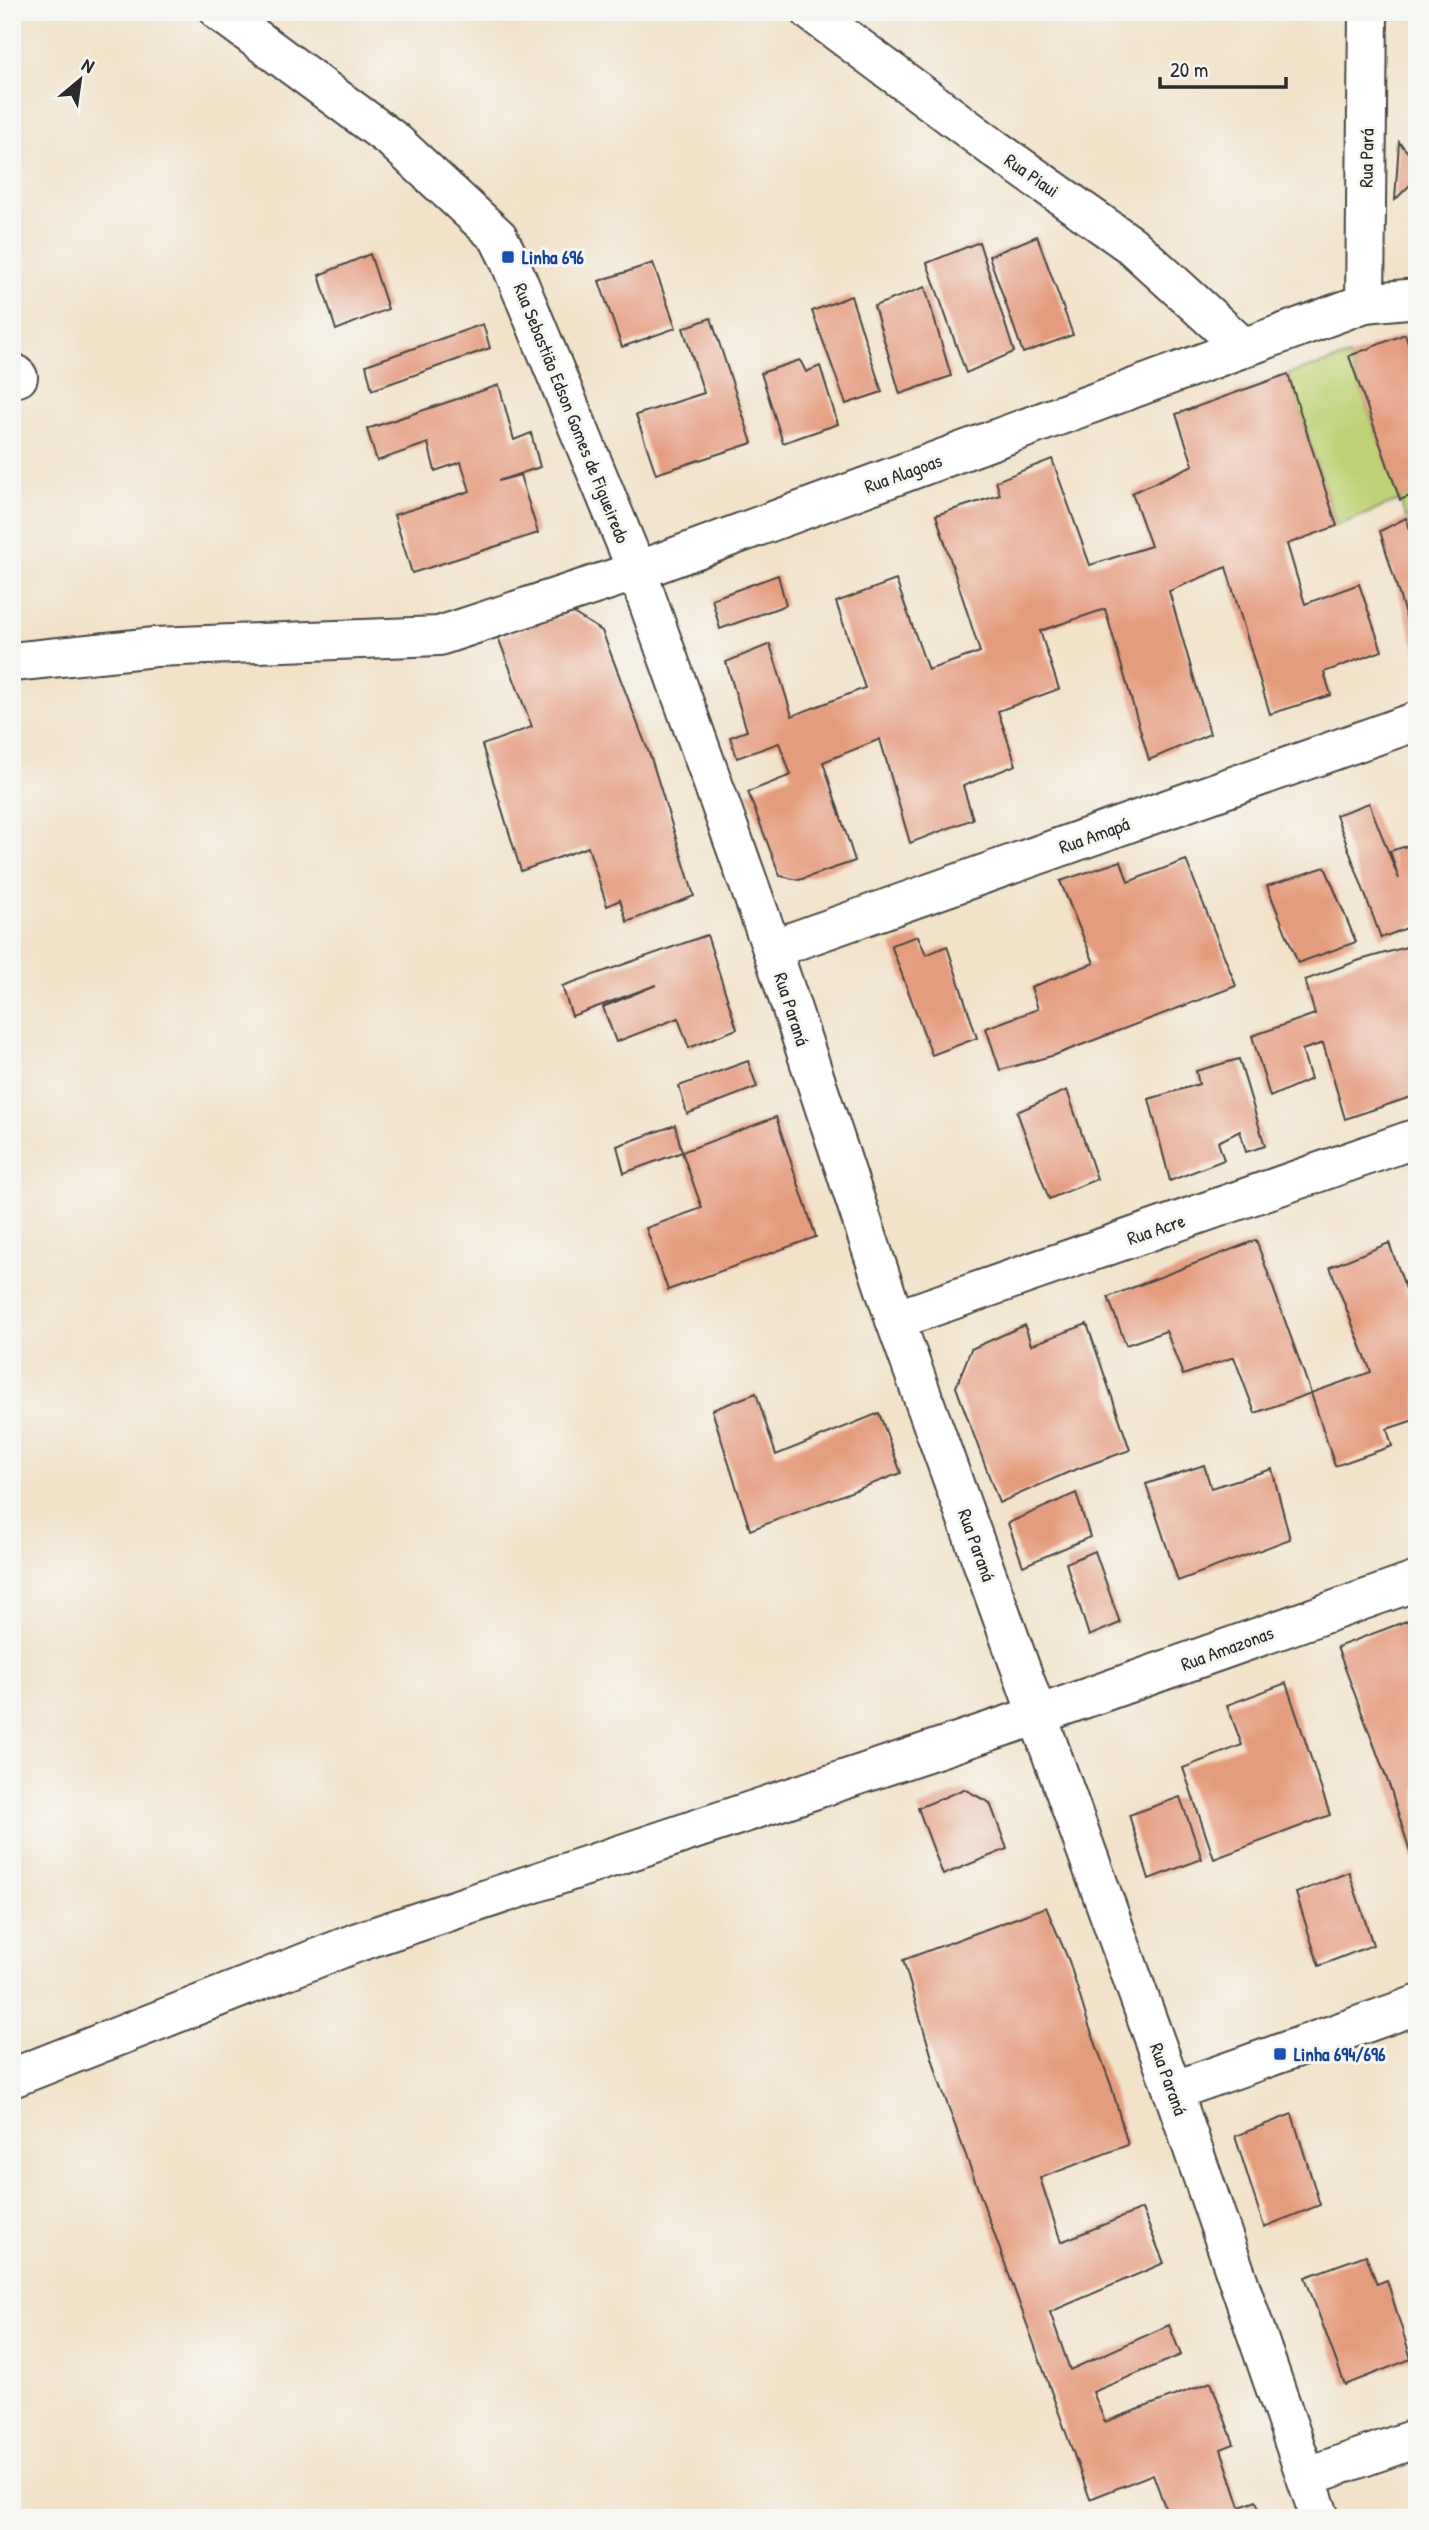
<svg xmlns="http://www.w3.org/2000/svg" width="1429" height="2530" font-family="'Patrick Hand',sans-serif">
<rect width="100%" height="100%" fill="#f6f6f2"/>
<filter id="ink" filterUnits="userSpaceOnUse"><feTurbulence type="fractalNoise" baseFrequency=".0143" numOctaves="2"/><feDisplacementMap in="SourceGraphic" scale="14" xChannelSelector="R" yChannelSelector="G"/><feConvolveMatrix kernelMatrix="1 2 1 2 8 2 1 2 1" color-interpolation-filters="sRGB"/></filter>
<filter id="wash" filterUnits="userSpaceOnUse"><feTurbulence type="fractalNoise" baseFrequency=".00686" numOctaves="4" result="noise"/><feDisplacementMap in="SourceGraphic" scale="28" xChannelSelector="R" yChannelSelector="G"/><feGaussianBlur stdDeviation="1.57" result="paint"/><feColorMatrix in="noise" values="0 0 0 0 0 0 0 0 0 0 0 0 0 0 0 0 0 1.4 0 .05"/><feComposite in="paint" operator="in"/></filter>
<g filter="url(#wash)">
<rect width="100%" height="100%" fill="#f2e2c9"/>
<polygon fill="#bed175" stroke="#747e50" stroke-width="2" points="1349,356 1400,499 1417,493 1417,553 1400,500 1337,526 1288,374"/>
<g id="blocks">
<g fill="#e49c7e">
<polygon points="1399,142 1417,163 1417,178 1395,200"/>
<polygon points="1037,236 1073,335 1023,353 989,256"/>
<polygon points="979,242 1014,352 966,373 927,263"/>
<polygon points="370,254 388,309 336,330 319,275"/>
<polygon points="653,263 676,328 622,347 599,281"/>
<polygon points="925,287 951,376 900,394 874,306"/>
<polygon points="851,296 882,392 846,404 812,311"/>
<polygon points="711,318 752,443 656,474 636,415 704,393 683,328"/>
<polygon points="483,324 490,348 372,390 366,365"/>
<polygon points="1405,334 1417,371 1417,493 1400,500 1349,356"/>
<polygon points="800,360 806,372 820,366 838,424 783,443 761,373"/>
<polygon points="1288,374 1337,526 1287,544 1305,604 1359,584 1382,651 1324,672 1331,695 1270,714 1226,567 1169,591 1210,734 1149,760 1105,609 1040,631 1059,689 998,711 1016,765 963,786 973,819 910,843 880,739 823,762 855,861 799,880 780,876 748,792 791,775 779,743 737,758 730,737 747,731 726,662 770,644 792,716 865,688 836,602 896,580 928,670 980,652 936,515 1000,495 996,481 1052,459 1090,565 1151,546 1132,493 1193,465 1176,414"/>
<polygon points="499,385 514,440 531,433 540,467 498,481 520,475 538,533 412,573 394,515 470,491 461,462 435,471 428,443 377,461 367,429"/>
<polygon points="1406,518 1417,551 1416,651 1380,531"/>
<polygon points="778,575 786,605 720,629 712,599"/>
<polygon points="573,613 602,631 652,761 694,896 627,922 620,900 607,906 588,847 521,871 482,745 532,727 498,637"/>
<polygon points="1369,803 1399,879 1390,851 1417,843 1417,924 1381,938 1336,815"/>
<polygon points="1186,860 1236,986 1055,1055 1000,1070 986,1028 1038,1009 1031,987 1094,963 1060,881 1121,861 1128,882"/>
<polygon points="1325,867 1356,942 1298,963 1267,886"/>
<polygon points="707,935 737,1029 689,1048 678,1018 616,1042 603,1007 656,985 572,1016 562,986"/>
<polygon points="918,936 926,955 947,946 977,1038 932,1055 891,945"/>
<polygon points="1417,944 1417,1095 1345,1119 1323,1043 1302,1050 1311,1079 1270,1097 1252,1036 1315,1014 1305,980 1360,960"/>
<polygon points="1239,1059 1265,1146 1246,1152 1240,1131 1218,1142 1224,1160 1170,1181 1149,1099 1199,1084 1196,1071"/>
<polygon points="748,1061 757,1087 687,1114 679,1086"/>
<polygon points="1067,1090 1097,1179 1049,1199 1017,1112"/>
<polygon points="776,1117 816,1237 668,1290 646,1228 702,1208 682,1152"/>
<polygon points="675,1125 682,1152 624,1173 617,1146"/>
<polygon points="1256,1240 1311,1393 1371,1372 1330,1267 1389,1243 1410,1300 1417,1298 1417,1419 1387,1429 1392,1446 1335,1466 1311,1393 1255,1413 1234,1357 1183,1375 1166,1331 1126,1345 1108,1297"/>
<polygon points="1087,1324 1130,1450 1069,1472 999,1503 956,1387 971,1349 1025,1325 1031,1345"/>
<polygon points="756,1393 776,1455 879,1413 901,1473 750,1530 712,1410"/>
<polygon points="1204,1465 1211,1488 1272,1469 1290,1539 1178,1581 1146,1484"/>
<polygon points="1076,1493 1090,1537 1023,1566 1008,1523"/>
<polygon points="1095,1551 1120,1623 1089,1636 1066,1563"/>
<polygon points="1417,1617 1417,1872 1416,1872 1391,1790 1337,1647"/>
<polygon points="1286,1683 1330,1815 1214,1859 1183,1768 1242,1745 1227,1705"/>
<polygon points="964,1789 990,1803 1007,1849 943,1875 918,1808"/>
<polygon points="1180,1797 1202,1859 1149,1879 1129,1815"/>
<polygon points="1349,1872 1373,1945 1319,1966 1296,1893"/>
<polygon points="1046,1907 1069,1961 1088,2023 1111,2085 1128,2145 1040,2178 1061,2242 1142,2209 1164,2263 1050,2312 1070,2370 1169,2325 1181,2355 1093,2392 1105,2422 1211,2382 1234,2444 1221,2449 1240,2507 1256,2501 1262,2518 1169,2518 1153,2474 1090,2499 939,2081 903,1960"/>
<polygon points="1292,2114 1320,2205 1264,2227 1235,2136"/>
<polygon points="1366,2255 1377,2284 1387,2280 1411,2359 1345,2385 1305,2277"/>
</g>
</g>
</g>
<g filter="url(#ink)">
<use href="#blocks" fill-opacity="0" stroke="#494643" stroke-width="2"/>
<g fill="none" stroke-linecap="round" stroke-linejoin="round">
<defs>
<g id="minor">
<polyline points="220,12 393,140 498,237 508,257 637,571 772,949 895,1320 1173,2091 1320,2518"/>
<polyline points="811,12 995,149 1131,245 1244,348"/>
<polyline points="1365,303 1368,12"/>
<polyline points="12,372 18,377"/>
<polyline points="12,662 155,647 439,636 637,571 1365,303 1417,298"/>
<polyline points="772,949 1417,721"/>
<polyline points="895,1320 1417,1138"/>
<polyline points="12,2078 358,1942 1038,1715 1417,1581"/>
<polyline points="1173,2091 1417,2005"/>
<polyline points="1306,2477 1417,2438"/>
</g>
</defs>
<use href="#minor" stroke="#494643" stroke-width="42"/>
<use href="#minor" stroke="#fff" stroke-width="38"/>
</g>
</g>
<g fill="#1a4fb4" stroke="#f6f6f2" stroke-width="2.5">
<rect x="501" y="250" width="14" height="14" rx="3.5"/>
<rect x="1273" y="2047" width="14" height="14" rx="3.5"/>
</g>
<g text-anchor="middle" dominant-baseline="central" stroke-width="6" stroke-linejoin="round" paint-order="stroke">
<g font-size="19" fill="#2b2b2b" stroke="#f6f6f2">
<text transform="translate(1366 158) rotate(-89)">Rua Pará</text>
<text transform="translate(1032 175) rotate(35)">Rua Piaui</text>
<text transform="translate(572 413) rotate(68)">Rua Sebastião Edson Gomes de Figueiredo</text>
<text transform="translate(903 473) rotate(-20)">Rua Alagoas</text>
<text transform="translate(1094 835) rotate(-20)">Rua Amapá</text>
<text transform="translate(792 1009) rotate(72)">Rua Paraná</text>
<text transform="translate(1156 1229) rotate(-19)">Rua Acre</text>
<text transform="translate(977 1545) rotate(70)">Rua Paraná</text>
<text transform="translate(1227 1648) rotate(-20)">Rua Amazonas</text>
<text transform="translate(1169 2079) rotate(70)">Rua Paraná</text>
</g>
<g font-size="19" font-weight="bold" fill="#164399" stroke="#f6f6f2" text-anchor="start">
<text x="522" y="257">Linha 696</text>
<text x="1294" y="2054">Linha 694/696</text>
</g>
</g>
<rect width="1429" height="2530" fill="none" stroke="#f6f6f2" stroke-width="42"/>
<g transform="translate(80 80) rotate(29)" stroke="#f6f6f2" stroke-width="5" paint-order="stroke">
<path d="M0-5L12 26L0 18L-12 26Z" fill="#2b2b2b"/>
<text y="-10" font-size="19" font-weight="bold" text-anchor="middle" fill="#2b2b2b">N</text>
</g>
<path d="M1160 77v10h126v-10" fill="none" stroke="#2b2b2b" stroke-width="3.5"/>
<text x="1170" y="77" font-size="21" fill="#2b2b2b" stroke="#f6f6f2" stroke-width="5" paint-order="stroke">20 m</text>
</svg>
